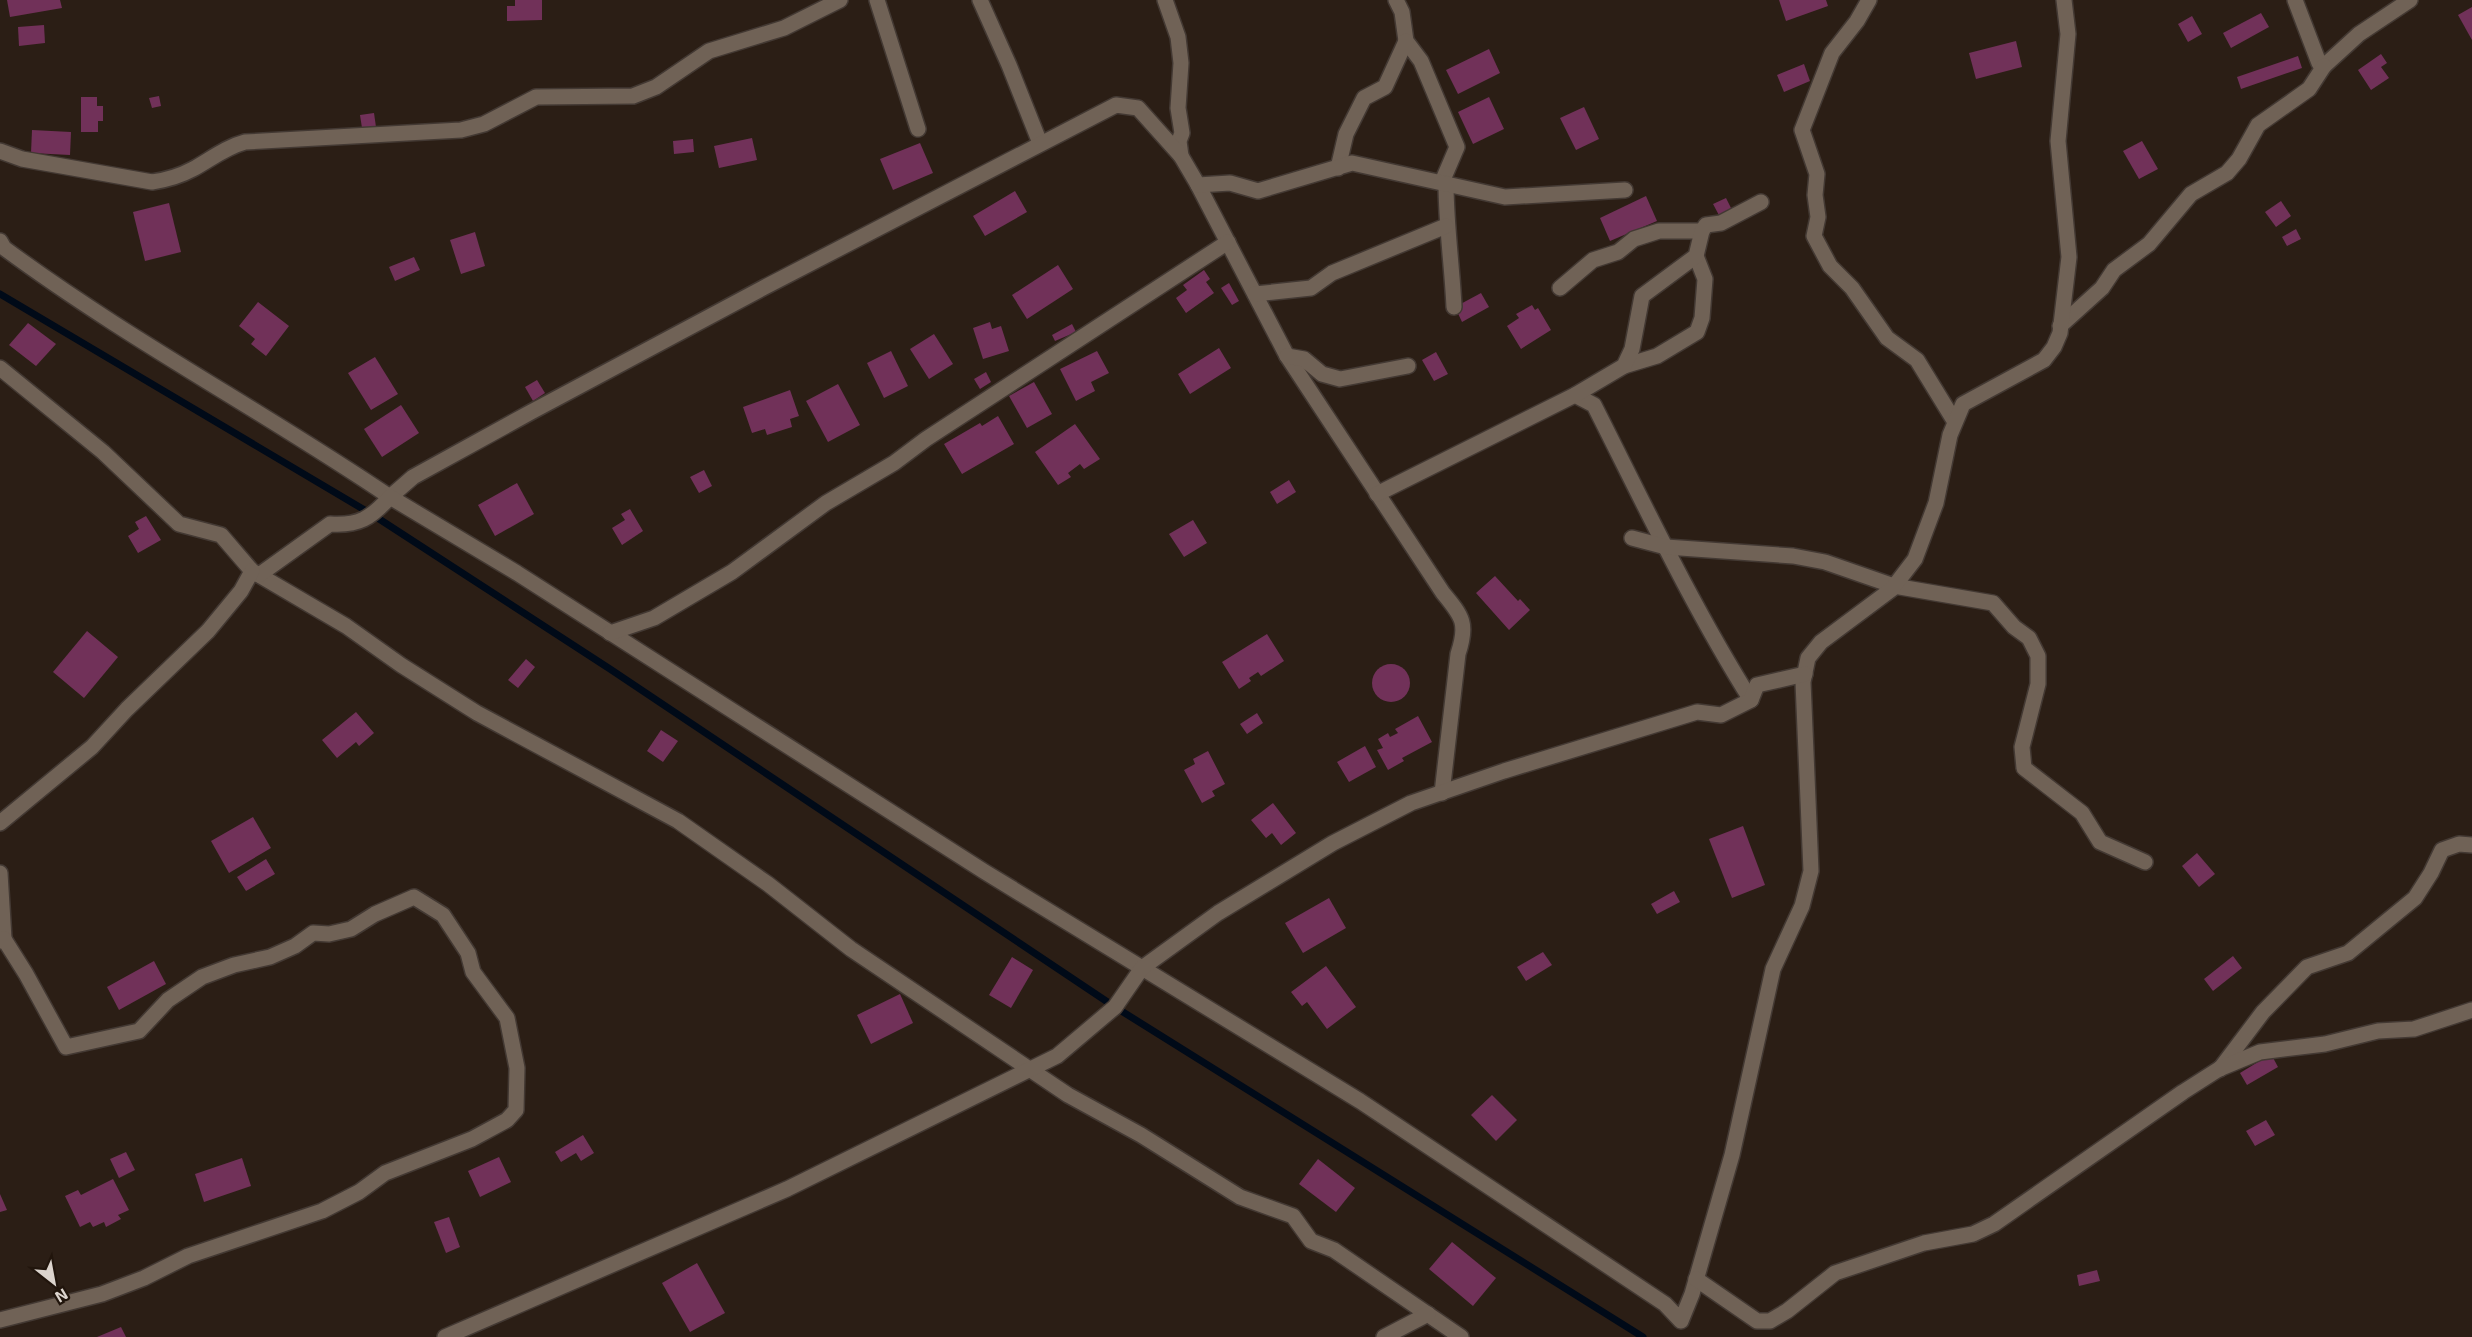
<svg xmlns="http://www.w3.org/2000/svg" width="2472" height="1337" font-family="'Exo 2',sans-serif">
<rect width="100%" height="100%" fill="#2b1e15"/>
<g fill="none" stroke-linecap="round" stroke-linejoin="round">
<polyline stroke="#000a18" stroke-width="7" points="0,294 373,515 610,669 1115,1007 1643,1337"/>
</g>
<g fill="#713159">
<polygon points="7,0 60,0 62,8 10,17"/>
<polygon points="515,0 542,0 542,20 507,21 507,6 515,6"/>
<polygon points="1779,0 1826,0 1828,6 1786,21"/>
<polygon points="2472,7 2472,40 2458,15"/>
<polygon points="2261,13 2269,27 2231,48 2223,33"/>
<polygon points="2192,16 2202,34 2188,42 2178,24"/>
<polygon points="44,25 45,43 19,46 18,27"/>
<polygon points="2016,41 2022,67 1976,79 1969,53"/>
<polygon points="1489,49 1500,73 1458,94 1446,70"/>
<polygon points="2381,54 2387,63 2381,67 2389,78 2371,90 2358,70"/>
<polygon points="2298,56 2302,68 2241,89 2237,77"/>
<polygon points="1804,64 1810,81 1784,92 1777,75"/>
<polygon points="159,96 161,106 152,108 149,98"/>
<polygon points="81,97 97,97 97,106 103,106 103,121 98,121 98,132 81,132"/>
<polygon points="1489,97 1504,129 1473,144 1458,112"/>
<polygon points="1584,107 1599,139 1576,150 1560,118"/>
<polygon points="374,113 376,127 362,128 360,115"/>
<polygon points="32,130 71,132 70,155 31,153"/>
<polygon points="752,138 757,160 719,168 714,146"/>
<polygon points="693,139 694,152 674,154 673,141"/>
<polygon points="2142,141 2158,169 2139,179 2123,151"/>
<polygon points="920,143 933,173 893,190 880,159"/>
<polygon points="1015,191 1027,212 985,236 973,216"/>
<polygon points="1646,196 1657,221 1610,241 1600,218"/>
<polygon points="1726,198 1733,212 1721,219 1713,204"/>
<polygon points="2281,201 2291,216 2276,227 2265,212"/>
<polygon points="169,203 181,252 145,261 133,212"/>
<polygon points="2296,229 2301,239 2287,246 2282,237"/>
<polygon points="475,232 485,266 461,274 450,240"/>
<polygon points="414,257 420,270 395,281 389,267"/>
<polygon points="1058,265 1073,289 1027,319 1012,295"/>
<polygon points="1204,270 1210,279 1206,282 1214,293 1186,313 1176,298 1187,290 1183,285"/>
<polygon points="1229,283 1239,301 1232,305 1221,288"/>
<polygon points="1481,293 1489,307 1462,322 1455,307"/>
<polygon points="258,302 289,326 266,356 251,344 255,339 239,326"/>
<polygon points="1532,305 1535,310 1538,308 1551,330 1521,349 1507,326 1519,318 1516,314"/>
<polygon points="990,322 992,329 1001,326 1009,351 983,359 973,328"/>
<polygon points="28,323 56,344 36,366 9,345"/>
<polygon points="1072,324 1076,332 1055,341 1052,335"/>
<polygon points="934,334 953,364 929,379 910,349"/>
<polygon points="1219,348 1231,368 1190,394 1178,374"/>
<polygon points="891,351 908,386 884,398 867,363"/>
<polygon points="1097,351 1109,373 1091,382 1095,391 1076,401 1060,369"/>
<polygon points="1436,352 1448,374 1434,381 1422,360"/>
<polygon points="375,357 398,394 371,410 348,373"/>
<polygon points="986,372 991,382 980,389 974,379"/>
<polygon points="537,380 545,393 533,401 525,387"/>
<polygon points="1034,382 1052,414 1027,428 1009,396"/>
<polygon points="838,384 860,425 828,442 806,401"/>
<polygon points="790,390 799,416 790,419 792,427 767,435 765,429 752,433 743,407"/>
<polygon points="401,405 419,433 382,457 364,429"/>
<polygon points="998,416 1014,444 962,474 944,444 980,423 982,426"/>
<polygon points="1075,424 1100,459 1084,469 1080,464 1068,473 1071,477 1058,485 1035,452"/>
<polygon points="704,470 712,486 699,493 690,477"/>
<polygon points="1289,480 1296,492 1277,504 1270,492"/>
<polygon points="517,483 534,514 495,536 478,505"/>
<polygon points="630,509 643,531 622,545 612,528 625,520 621,514"/>
<polygon points="146,516 161,540 138,553 128,536 139,529 135,522"/>
<polygon points="1193,520 1207,543 1184,557 1169,534"/>
<polygon points="1495,576 1518,601 1520,599 1530,610 1509,630 1476,593"/>
<polygon points="87,631 118,657 84,698 53,672"/>
<polygon points="1267,634 1284,661 1261,676 1258,672 1249,678 1251,681 1239,689 1222,662"/>
<polygon points="526,659 535,667 518,688 508,680"/>
<circle cx="1391" cy="683" r="19"/>
<polygon points="356,712 374,733 359,746 356,742 337,758 322,740"/>
<polygon points="1257,713 1263,723 1247,734 1240,724"/>
<polygon points="1418,716 1432,742 1402,758 1404,761 1388,770 1377,750 1383,748 1378,739 1388,733 1390,737 1398,733 1395,729"/>
<polygon points="661,730 678,741 663,762 647,751"/>
<polygon points="1365,746 1376,767 1349,782 1337,762"/>
<polygon points="1208,751 1225,784 1212,791 1215,796 1202,803 1184,770 1195,764 1193,759"/>
<polygon points="1273,803 1296,833 1281,845 1272,833 1266,838 1251,820"/>
<polygon points="253,817 271,848 229,873 211,841"/>
<polygon points="1743,826 1765,885 1732,898 1709,839"/>
<polygon points="2197,853 2215,874 2199,887 2182,866"/>
<polygon points="266,859 275,874 246,891 237,877"/>
<polygon points="1674,891 1680,902 1657,914 1651,904"/>
<polygon points="1329,898 1346,928 1303,953 1285,923"/>
<polygon points="1543,952 1552,965 1526,981 1517,967"/>
<polygon points="2233,956 2242,968 2213,991 2204,979"/>
<polygon points="1012,957 1033,970 1011,1008 989,995"/>
<polygon points="154,961 166,984 119,1010 107,987"/>
<polygon points="1326,966 1356,1007 1327,1029 1307,1002 1302,1006 1291,992"/>
<polygon points="900,994 913,1023 871,1044 857,1015"/>
<polygon points="2271,1054 2278,1067 2247,1085 2240,1073"/>
<polygon points="1492,1095 1517,1120 1496,1141 1471,1115"/>
<polygon points="2266,1120 2275,1135 2255,1146 2246,1131"/>
<polygon points="583,1135 594,1153 581,1161 576,1153 561,1162 555,1152"/>
<polygon points="126,1152 135,1170 119,1178 110,1159"/>
<polygon points="499,1157 511,1182 480,1197 468,1171"/>
<polygon points="242,1158 251,1186 204,1202 195,1174"/>
<polygon points="1318,1159 1355,1188 1336,1212 1299,1184"/>
<polygon points="113,1179 129,1210 118,1215 121,1219 106,1227 104,1222 93,1227 90,1222 80,1227 65,1196 78,1190 81,1195"/>
<polygon points="0,1194 7,1210 0,1212"/>
<polygon points="449,1217 460,1247 446,1253 434,1222"/>
<polygon points="1452,1242 1496,1278 1473,1306 1429,1269"/>
<polygon points="697,1263 725,1313 690,1332 662,1283"/>
<polygon points="2097,1270 2100,1281 2079,1286 2077,1275"/>
<polygon points="121,1327 126,1337 97,1337"/>
</g>
<g fill="none" stroke-linecap="round" stroke-linejoin="round">
<defs>
<g id="minor">
<polyline points="877,0 918,129"/>
<polyline points="980,0 1009,65 1040,143"/>
<polyline points="1165,0 1178,37 1181,63 1178,108 1182,133 1179,141 1181,156"/>
<polyline points="1396,0 1402,12 1406,41 1421,61 1457,147 1442,182"/>
<polyline points="1869,0 1857,21 1832,53 1802,130 1817,174 1815,195 1818,217 1814,236 1830,266 1852,288 1887,338 1917,360 1955,422"/>
<polyline points="2295,0 2319,63 2324,66 2359,34 2410,0"/>
<path d="M0,151L22,159L152,182C166,180 180,176 193,169C211,159 226,147 245,142L461,130L484,124L536,97L633,96L656,87L709,51L784,28L840,0"/>
<polyline points="1338,168 1346,134 1364,98 1385,87 1406,41"/>
<path d="M1446,183C1446,225 1452,265 1454,307"/>
<path d="M1198,185L1287,356L1443,593C1463,617 1468,624 1458,654L1442,793"/>
<path d="M0,241L4,248C127,339 263,411 390,497L413,477L531,412L763,288L1116,105L1138,108L1181,156L1198,185L1230,183L1258,191L1352,163L1505,197L1625,190"/>
<polyline points="1560,288 1593,260 1618,252 1634,239 1659,231 1702,231"/>
<polyline points="1255,294 1311,288 1332,273 1446,226"/>
<polyline points="2060,326 2102,288 2114,270 2149,244 2191,194 2227,173 2239,159 2258,125 2309,89 2324,66"/>
<polyline points="1287,356 1304,359 1322,374 1340,379 1408,366"/>
<polyline points="1624,366 1657,356 1697,332 1702,318 1705,279 1696,256"/>
<polyline points="0,368 103,452 179,524 221,535 252,571 346,626 401,665 477,713 678,821 768,884 851,949 1068,1095 1141,1135 1240,1197 1293,1216 1311,1241 1334,1250 1461,1337"/>
<path d="M1575,395L1594,405C1644,504 1692,606 1751,700"/>
<polyline points="1377,494 1575,395 1624,366 1632,349 1642,296 1696,256 1702,231 1706,225 1721,223 1761,202"/>
<polyline points="1632,538 1666,547 1793,556 1825,562 1894,586 1993,603 2014,627 2029,638 2038,656 2038,684 2022,747 2024,768 2082,813 2100,842 2145,862"/>
<path d="M259,575L330,524C359,526 371,518 390,497L517,573L985,872L1360,1101L1665,1304L1681,1321L1692,1294L1732,1155L1773,969L1802,906L1811,871L1803,682L1808,658L1821,642L1892,589L1915,559L1936,503L1950,435L1963,404L2044,360L2054,347L2060,333L2069,257L2058,141L2068,34L2064,0"/>
<polyline points="610,633 654,618 732,572 826,503 894,463 926,439 1228,242"/>
<polyline points="0,823 92,747 127,709 208,631 241,591 252,571"/>
<polyline points="0,873 4,939"/>
<polyline points="0,941 4,939 26,974 66,1047 139,1031 168,1000 202,977 234,965 270,957 295,946 313,933 329,934 351,929 375,914 414,897 443,915 468,953 473,972 507,1018 517,1068 516,1110 507,1120 472,1139 385,1173 359,1192 322,1211 188,1256 144,1278 102,1294 0,1320"/>
<polyline points="2220,1069 2263,1012 2307,967 2348,953 2415,898 2431,873 2442,850 2459,844 2472,845"/>
<polyline points="1696,1279 1757,1321 1770,1321 1787,1311 1835,1273 1924,1243 1973,1234 1994,1224 2183,1092 2219,1069 2260,1052 2325,1044 2378,1031 2414,1029 2472,1010"/>
<polyline points="445,1337 787,1189 1057,1056 1115,1007 1142,968 1218,913 1333,843 1411,803 1504,771 1697,712 1721,715 1751,700 1757,685 1805,674"/>
<polyline points="1384,1337 1428,1314"/>
</g>
</defs>
<use href="#minor" stroke="#433933" stroke-width="18"/>
<use href="#minor" stroke="#706256" stroke-width="15"/>
</g>
<g transform="translate(54 1283) rotate(149)" stroke="#21150c" stroke-width="4.5" paint-order="stroke">
<path d="M0-4.5L10 22L0 15L-10 22Z" fill="#dcd4cd"/>
<text y="-9" font-size="16" font-weight="bold" text-anchor="middle" fill="#dcd4cd">N</text>
</g>
</svg>
